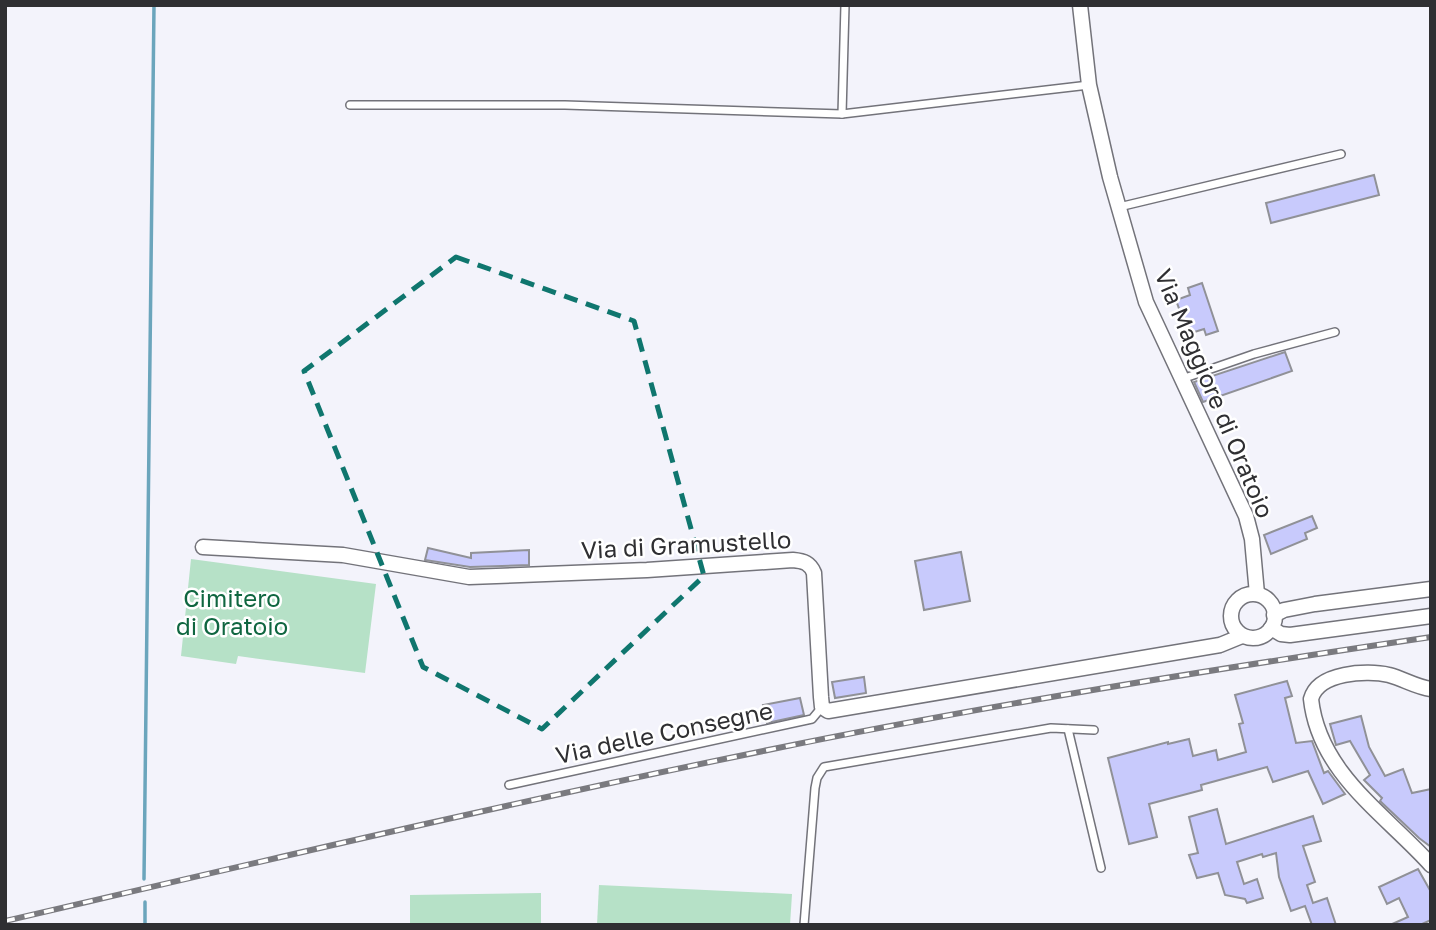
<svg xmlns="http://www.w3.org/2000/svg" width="1436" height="930" font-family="'Golos Text',sans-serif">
<rect width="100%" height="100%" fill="#f3f3fb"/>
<g fill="#b6e1c7">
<polygon points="191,559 376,584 365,673 238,656 236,664 181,656"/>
<polygon points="599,885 792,894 790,925 597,925"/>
<polygon points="541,893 541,925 410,925 410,895"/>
</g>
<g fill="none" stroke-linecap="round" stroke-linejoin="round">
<g stroke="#6ba5bc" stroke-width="3.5">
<polyline points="144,879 154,5"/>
<polyline points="145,925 145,902"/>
</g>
</g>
<g fill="#c8cafc" stroke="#909197" stroke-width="2">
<polygon points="1374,175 1379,195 1271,223 1266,203"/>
<polygon points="1202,283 1218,331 1206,335 1204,329 1188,334 1176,300 1190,295 1188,288"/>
<polygon points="1285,352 1292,371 1203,402 1194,382"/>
<polygon points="1312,516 1317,528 1305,533 1307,539 1271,554 1264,535"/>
<polygon points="428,548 471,558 471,553 529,550 529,565 470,567 425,560"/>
<polygon points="961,552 970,601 924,610 915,561"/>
<polygon points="864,677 866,693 835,698 832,682"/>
<polygon points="1287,681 1292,696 1285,698 1296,743 1312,741 1324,773 1328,771 1345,794 1323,804 1308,771 1273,782 1267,767 1201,785 1202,790 1149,804 1157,837 1129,844 1108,758 1168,742 1168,744 1189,739 1193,756 1216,750 1218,760 1246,752 1239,724 1243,723 1235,695"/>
<polygon points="800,698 804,715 767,723 763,705"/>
<polygon points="1361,716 1369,747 1385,776 1403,769 1412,793 1431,789 1431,847 1419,838 1380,801 1382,798 1364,780 1370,775 1350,741 1336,745 1330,724"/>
<polygon points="1217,809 1226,844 1313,816 1321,841 1303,846 1315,882 1307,885 1313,903 1327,898 1336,925 1312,925 1305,906 1291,911 1279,877 1276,853 1263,857 1262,854 1237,862 1244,884 1257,879 1263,898 1247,903 1245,899 1225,895 1218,873 1197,878 1189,855 1198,853 1189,817"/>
<polygon points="1418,869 1431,892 1431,920 1420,925 1390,925 1408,917 1399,898 1387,904 1379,887"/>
</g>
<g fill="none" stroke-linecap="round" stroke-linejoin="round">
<defs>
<g id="lane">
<polyline points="350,105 565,105 842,114 1089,85"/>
<polyline points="842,114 845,5"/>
<polyline points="1119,207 1341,154"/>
<polyline points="1182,379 1254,354 1335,332"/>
<polyline points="1068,729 1101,868"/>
<polyline points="509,785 812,719 822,707"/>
<polyline points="804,925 815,788 817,778 824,767 1051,728 1094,730"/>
</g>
<g id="street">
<polyline points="1080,5 1089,85 1110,177 1146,302 1246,516 1252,539 1257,594"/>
<path d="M203,547L343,555L469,577L647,570L793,560C804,561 810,563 814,573L821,697L822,707L828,711L1220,645L1242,636"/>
<circle cx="1253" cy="616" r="22"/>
<polyline points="1274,615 1284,610 1315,604 1431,589"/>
<polyline points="1271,628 1281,634 1290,635 1431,616"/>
<path d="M1431,689C1416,687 1404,679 1389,675C1367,670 1318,672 1311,699C1319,773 1385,814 1431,865"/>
</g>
</defs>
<use href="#lane" stroke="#73737a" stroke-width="10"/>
<use href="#street" stroke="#73737a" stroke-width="17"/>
<use href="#lane" stroke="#fff" stroke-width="7"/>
<use href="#street" stroke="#fff" stroke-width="14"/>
<defs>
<path id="rail" d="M5,921C259,862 513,802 768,750C988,705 1209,670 1431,637"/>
</defs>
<use href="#rail" stroke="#7a7a7f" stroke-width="6"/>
<use href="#rail" stroke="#fff" stroke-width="3.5" stroke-dasharray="10" stroke-linecap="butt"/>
</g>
<path fill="none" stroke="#0f766e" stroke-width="5" stroke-dasharray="14 9" stroke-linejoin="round" d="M456,257L634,321L704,576L542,729L423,667L304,371Z"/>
<g text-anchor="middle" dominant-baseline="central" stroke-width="5" stroke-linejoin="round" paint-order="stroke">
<g font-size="24" fill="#2f2f32" stroke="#fff">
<text transform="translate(1215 393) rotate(67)">Via Maggiore di Oratoio</text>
<text transform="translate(686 544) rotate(-3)">Via di Gramustello</text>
<text transform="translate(664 732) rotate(-12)">Via delle Consegne</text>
</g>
<g font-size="24" fill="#0f6640" stroke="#fff">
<text x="232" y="597">Cimitero<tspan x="232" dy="28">di Oratoio</tspan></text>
</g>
</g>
<rect width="1436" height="930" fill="none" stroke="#2f2f32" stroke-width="14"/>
</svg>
